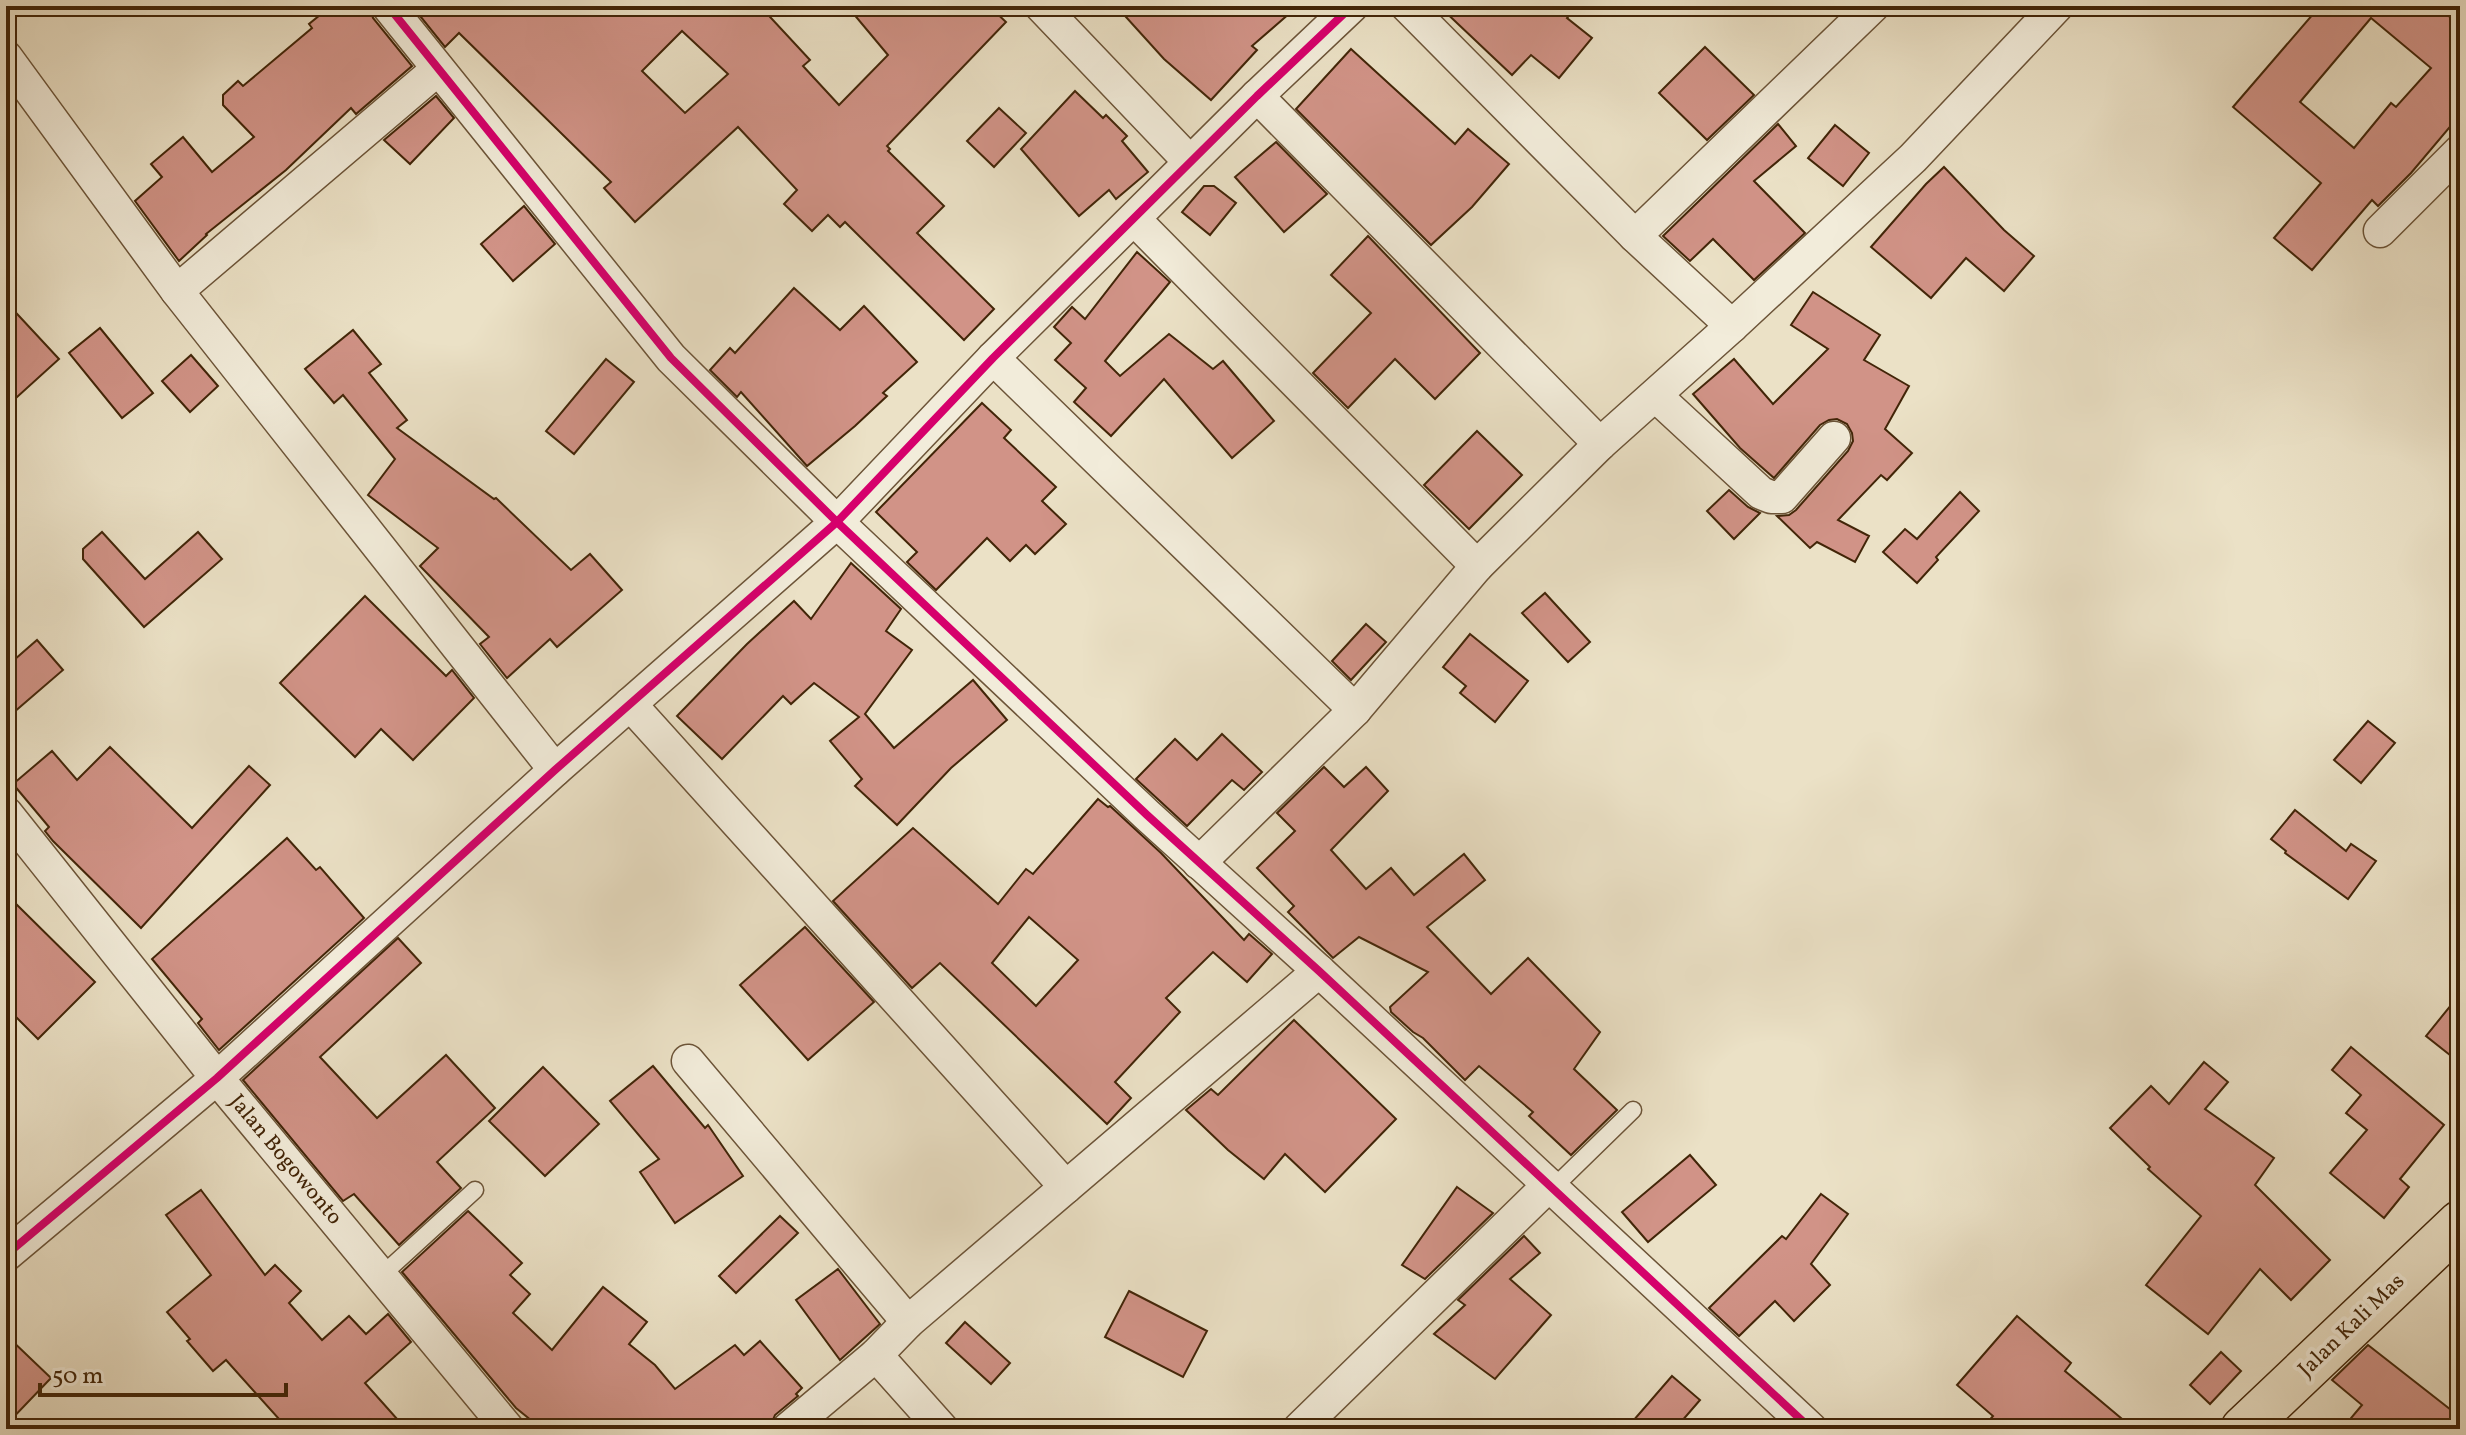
<svg xmlns="http://www.w3.org/2000/svg" width="2466" height="1435" font-family="Vollkorn,serif">
<rect width="100%" height="100%" fill="#ebe1c6"/>
<filter id="stains"><feTurbulence type="fractalNoise" baseFrequency=".0025" numOctaves="4"/><feColorMatrix values="0 0 0 0 .2 0 0 0 0 .09 0 0 0 0 .02 0 0 0 .5 -.17"/></filter>
<radialGradient id="worn" r=".72"><stop offset=".6" stop-color="#630" stop-opacity="0"/><stop offset="1" stop-color="#630" stop-opacity=".3"/></radialGradient>
<g fill="#d19387" stroke="#422508" stroke-width="2" fill-rule="evenodd">
<polygon points="331,6 369,6 373,18 412,66 356,114 351,108 286,170 206,234 207,235 179,261 135,201 162,177 151,164 183,137 212,172 254,137 223,105 223,95 238,81 243,86 312,28 309,24"/>
<path d="M412,6H760L810,60L803,66L839,105L888,55L847,6H989L1006,22L887,146L890,149L888,151L944,206L917,233L994,309L964,340L845,222L840,227L828,215L812,231L784,204L797,190L738,127L635,222L604,188L611,182L459,33L445,47ZM682,31L728,74L685,113L642,71Z"/>
<polygon points="1116,6 1298,6 1252,46 1257,50 1211,100 1164,59"/>
<polygon points="1439,6 1577,6 1567,18 1592,38 1559,78 1531,55 1512,75"/>
<path d="M2320,6H2436L2460,25V115L2411,173L2378,206L2372,200L2312,270L2274,238L2321,183L2233,107ZM2371,18L2431,68L2396,107L2391,103L2354,148L2300,102Z"/>
<polygon points="1705,47 1754,95 1707,140 1659,93"/>
<polygon points="1351,49 1455,144 1468,129 1509,164 1472,207 1431,245 1296,109"/>
<polygon points="1075,91 1103,118 1106,115 1127,136 1122,141 1148,172 1116,199 1109,190 1079,216 1021,149"/>
<polygon points="436,96 454,118 410,164 384,140"/>
<polygon points="999,108 1026,133 994,167 967,141"/>
<polygon points="1778,124 1796,146 1754,181 1805,233 1754,280 1713,239 1690,261 1663,236"/>
<polygon points="1835,125 1869,153 1843,186 1808,158"/>
<polygon points="1276,142 1327,194 1284,232 1235,177"/>
<polygon points="1944,167 2004,230 2034,256 2004,291 1966,258 1931,298 1871,247 1926,184"/>
<polygon points="1204,186 1214,186 1236,203 1210,235 1182,212"/>
<polygon points="524,206 555,244 513,281 481,244"/>
<polygon points="1368,236 1480,353 1435,399 1395,359 1348,408 1313,373 1371,313 1331,275"/>
<polygon points="1137,252 1170,282 1105,361 1120,376 1169,334 1213,369 1223,361 1274,421 1232,458 1164,379 1111,436 1074,402 1086,388 1055,360 1071,343 1054,327 1072,307 1085,319"/>
<polygon points="794,288 840,330 864,306 917,362 883,393 887,396 855,426 807,466 741,392 737,397 710,370 730,348 735,353"/>
<polygon points="1813,292 1880,335 1864,360 1909,386 1885,429 1912,453 1887,480 1881,475 1838,520 1869,536 1855,562 1817,542 1810,548 1777,516 1789,515 1796,510 1848,451 1853,441 1852,433 1847,424 1837,419 1829,420 1820,425 1774,478 1740,448 1693,394 1734,359 1773,404 1828,349 1791,325"/>
<polygon points="6,302 59,359 6,407"/>
<polygon points="100,328 153,393 122,418 69,353"/>
<polygon points="353,330 381,364 369,373 407,420 397,428 494,499 496,498 571,570 590,554 622,590 557,647 550,639 507,678 480,644 489,637 420,566 438,548 368,495 395,459 343,395 334,403 305,369"/>
<polygon points="191,355 218,386 190,412 162,381"/>
<polygon points="606,359 634,382 574,454 546,431"/>
<polygon points="982,403 1011,430 1004,438 1056,487 1042,501 1066,524 1035,554 1026,545 1010,561 987,538 936,590 907,562 917,552 876,512"/>
<polygon points="1477,431 1522,475 1469,529 1424,485"/>
<polygon points="1729,490 1748,507 1760,513 1734,539 1707,511"/>
<polygon points="1960,492 1979,511 1936,557 1938,560 1917,583 1883,552 1905,529 1917,539"/>
<polygon points="102,532 145,579 198,532 222,559 144,627 83,559 83,549"/>
<polygon points="851,563 901,609 886,631 912,650 865,714 894,748 973,680 1007,720 951,768 897,825 855,786 862,779 830,741 859,717 814,683 791,704 783,696 722,759 677,716 747,644 794,601 811,619"/>
<polygon points="1545,593 1590,642 1568,662 1522,613"/>
<polygon points="365,596 446,676 452,670 474,698 413,760 381,729 355,757 280,683"/>
<polygon points="1366,624 1386,642 1351,680 1332,661"/>
<polygon points="1470,634 1528,681 1495,722 1460,693 1466,686 1443,667"/>
<polygon points="37,640 63,670 6,719 6,667"/>
<polygon points="2368,721 2395,743 2361,783 2334,760"/>
<polygon points="1222,734 1262,772 1244,790 1232,780 1187,826 1136,779 1175,739 1197,760"/>
<polygon points="110,747 192,828 249,766 270,785 141,928 53,841 45,831 49,827 13,784 52,751 77,780"/>
<polygon points="1324,767 1344,787 1366,767 1388,791 1331,850 1366,889 1391,868 1414,895 1464,854 1485,880 1427,927 1491,994 1528,958 1600,1032 1574,1069 1617,1110 1571,1155 1529,1116 1533,1112 1479,1066 1465,1080 1423,1038 1413,1032 1391,1012 1390,1007 1428,972 1359,937 1333,958 1288,912 1294,906 1257,868 1295,831 1277,813"/>
<path d="M1098,799L1108,807L1110,806L1161,853L1244,940L1249,934L1272,954L1247,982L1213,952L1166,998L1180,1012L1115,1082L1131,1098L1107,1124L940,963L912,988L833,901L913,828L998,904L1026,869L1033,874ZM1029,917L1078,960L1036,1006L992,963Z"/>
<polygon points="2295,810 2346,851 2351,844 2376,861 2348,899 2285,853 2286,851 2271,839"/>
<polygon points="287,838 316,870 320,867 364,918 219,1050 198,1023 202,1019 152,959"/>
<polygon points="6,894 95,982 38,1039 6,1007"/>
<polygon points="805,927 874,1002 808,1060 740,985"/>
<polygon points="398,938 421,963 320,1057 377,1118 446,1055 495,1108 437,1162 461,1188 399,1245 354,1194 343,1201 243,1080"/>
<polygon points="2460,994 2460,1063 2426,1036"/>
<polygon points="1294,1020 1396,1119 1325,1192 1285,1154 1264,1179 1228,1150 1186,1110 1211,1089 1218,1095"/>
<polygon points="2351,1047 2444,1125 2400,1179 2409,1187 2384,1218 2330,1173 2367,1130 2346,1113 2361,1095 2332,1070"/>
<polygon points="2204,1062 2228,1082 2205,1109 2274,1158 2255,1185 2330,1260 2291,1300 2260,1269 2208,1334 2146,1285 2201,1216 2148,1169 2150,1167 2110,1128 2151,1086 2169,1104"/>
<polygon points="653,1066 705,1128 708,1125 743,1176 675,1223 640,1172 659,1159 610,1101"/>
<polygon points="543,1067 599,1124 545,1176 489,1121"/>
<polygon points="1690,1155 1716,1185 1648,1242 1622,1212"/>
<polygon points="1457,1187 1493,1213 1425,1279 1402,1265"/>
<polygon points="201,1190 265,1275 275,1265 301,1291 289,1303 322,1340 349,1316 366,1334 388,1314 411,1342 365,1383 406,1429 288,1429 226,1360 213,1371 187,1341 190,1339 167,1312 211,1275 166,1215"/>
<polygon points="1821,1194 1848,1214 1811,1264 1830,1285 1794,1321 1775,1301 1739,1336 1709,1308 1782,1236 1786,1239"/>
<polygon points="468,1211 522,1263 510,1275 530,1294 513,1313 552,1350 603,1287 647,1322 629,1344 655,1365 675,1389 735,1345 744,1355 760,1341 802,1388 796,1394 798,1396 775,1415 769,1429 542,1429 516,1408 402,1272"/>
<polygon points="780,1216 798,1233 736,1293 719,1276"/>
<polygon points="1524,1236 1540,1253 1510,1279 1551,1315 1495,1379 1434,1334 1465,1305 1458,1300"/>
<polygon points="838,1269 880,1324 840,1360 796,1300"/>
<polygon points="1129,1291 1207,1331 1183,1377 1105,1337"/>
<polygon points="2017,1316 2071,1363 2065,1371 2134,1429 1982,1429 1993,1416 1957,1385"/>
<polygon points="965,1322 1010,1363 991,1384 946,1343"/>
<polygon points="6,1335 51,1378 6,1425"/>
<polygon points="2368,1345 2460,1417 2460,1429 2365,1429 2351,1418 2362,1405 2332,1380"/>
<polygon points="2221,1352 2241,1371 2210,1404 2190,1385"/>
<polygon points="1672,1376 1700,1400 1675,1429 1626,1429"/>
</g>
<g fill="none" stroke-linecap="round" stroke-linejoin="round">
<defs>
<g id="service">
<polyline points="1553,1188 1633,1110"/>
<polyline points="381,1276 475,1190"/>
</g>
<g id="minor">
<polyline points="388,6 671,358 837,522 1147,815 1319,971 1811,1429"/>
<polyline points="1041,6 1190,162"/>
<polyline points="1407,6 1635,236 1732,326"/>
<polyline points="6,57 177,291 555,770"/>
<polyline points="1257,96 1600,444"/>
<polyline points="1134,219 1477,566"/>
<polyline points="2380,231 2460,151"/>
<polyline points="1635,236 1873,6"/>
<polyline points="177,291 438,69"/>
<polyline points="993,358 1355,710"/>
<polyline points="1656,396 1761,493 1771,497 1782,497 1834,438"/>
<polyline points="630,704 1066,1187"/>
<polyline points="6,813 217,1078 508,1429"/>
<polyline points="1199,863 1355,710 1477,566 1600,444 1732,326 1913,158 2057,6"/>
<polyline points="688,1061 908,1322"/>
<polyline points="6,1255 217,1078 555,770 837,522 993,358 1257,96 1352,6"/>
<polyline points="876,1355 942,1429"/>
<polyline points="788,1429 876,1355 908,1322 1319,971"/>
<polyline points="1299,1429 1549,1185"/>
</g>
<polyline id="primary" points="2243,1429 2460,1223"/>
</defs>
<use href="#service" stroke="#6c5438" stroke-width="19"/>
<use href="#minor" stroke="#6c5438" stroke-width="35"/>
<use href="#primary" stroke="#422508" stroke-width="47"/>
<use href="#service" stroke="#f2ecda" stroke-width="16"/>
<use href="#minor" stroke="#f2ecda" stroke-width="32"/>
<use href="#primary" stroke="#ebe1c6" stroke-width="44"/>
<defs>
<g id="cycleway">
<polyline points="388,6 671,358 837,522 1147,815 1319,971 1811,1429"/>
<polyline points="6,1255 217,1078 555,770 837,522 993,358 1257,96 1352,6"/>
</g>
</defs>
<use href="#cycleway" stroke="#f2ecda" stroke-width="13"/>
<use href="#cycleway" stroke="#d6006c" stroke-width="8"/>
</g>
<g text-anchor="middle" dominant-baseline="central" stroke-width="8" stroke-linejoin="round" paint-order="stroke">
<g font-size="22" fill="#422508" stroke="#f2ecda">
<text transform="translate(285 1160) rotate(50)">Jalan Bogowonto</text>
<text transform="translate(2352 1326) rotate(-44)">Jalan Kali Mas</text>
</g>
</g>
<rect width="2466" height="1435" fill="none" stroke="#ebe1c6" stroke-width="32"/>
<rect x="8" y="8" width="2450" height="1419" fill="none" stroke="#422508" stroke-width="4"/>
<rect x="16" y="16" width="2434" height="1403" fill="none" stroke="#422508" stroke-width="2"/>
<path d="M40 1383v12h246v-12" fill="none" stroke="#422508" stroke-width="4"/>
<text x="52" y="1383" font-size="24" fill="#422508" stroke="#f2ecda" stroke-width="6" paint-order="stroke">50 m</text>
<rect width="100%" height="100%" filter="url(#stains)"/>
<rect width="100%" height="100%" fill="url(#worn)"/>
</svg>
